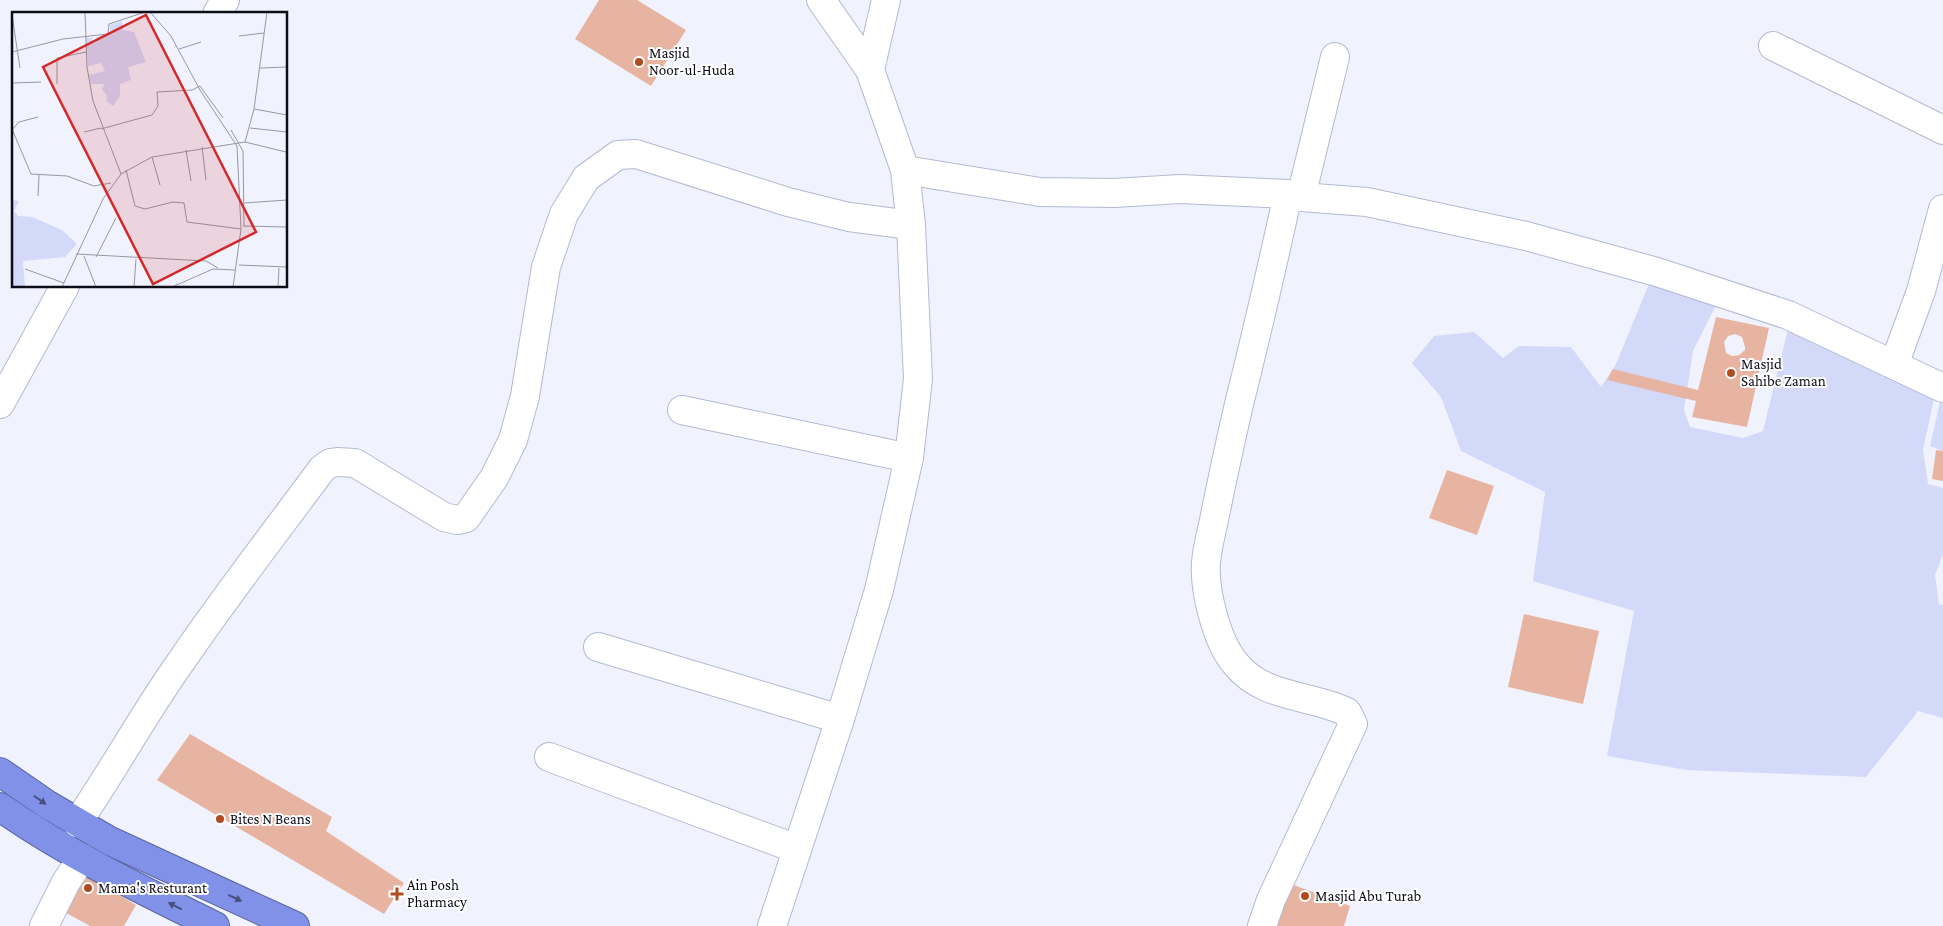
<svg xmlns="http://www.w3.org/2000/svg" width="1943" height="926" font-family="'Crimson Pro',serif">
<rect width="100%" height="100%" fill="#f0f3fe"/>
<g fill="#d2d9f9">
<polygon points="1649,284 1717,303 1693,351 1684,410 1690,427 1743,438 1763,431 1789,325 1935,394 1923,450 1928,484 1943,488 1943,555 1935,575 1939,604 1943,605 1943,718 1918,711 1866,777 1687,770 1607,756 1634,611 1533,581 1545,492 1461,451 1441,397 1412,363 1434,336 1474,332 1503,358 1519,346 1571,347 1601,387 1616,364"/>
<polygon points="1942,393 1943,394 1943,451 1930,446"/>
</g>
<g fill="#e7b4a2" fill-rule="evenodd">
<polygon points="599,0 637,0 686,30 651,86 575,39"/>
<path d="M1716,317L1769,328L1747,427L1692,417L1696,401L1607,380L1613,369L1698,390ZM1735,334L1742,337L1745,347V350L1739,355L1732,356L1726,353L1724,342L1728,336Z"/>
<polygon points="1936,450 1943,451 1943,481 1932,479"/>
<polygon points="1447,470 1494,486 1477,535 1429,518"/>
<polygon points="1524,614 1599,631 1583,704 1508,687"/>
<polygon points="190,734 332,817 326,831 404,883 384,914 157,780"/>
<polygon points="79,871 136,905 124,926 90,926 57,908"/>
<polygon points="1294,885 1350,906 1344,926 1274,926"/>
</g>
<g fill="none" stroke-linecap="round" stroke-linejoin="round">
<defs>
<g id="minor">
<polyline points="217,14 225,0"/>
<polyline points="1773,46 1943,130"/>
<polyline points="870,70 886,0"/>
<polyline points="905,170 1040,192 1114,193 1180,189 1288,194 1301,197 1367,202 1526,236 1657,272 1788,315 1943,388"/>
<polyline points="1301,197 1335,57"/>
<polyline points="1894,365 1921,291 1943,209"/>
<polyline points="0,404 65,286"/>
<polyline points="682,410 909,458"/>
<polyline points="598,647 840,719"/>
<polyline points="549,757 797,849"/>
<path d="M77,823C113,771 143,715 180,663C225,597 274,534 322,469L330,463L337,462L355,463L444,517L457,520L466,518L494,478L513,440L525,396L546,267L564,214L586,178L618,155L636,154L788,202L849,217L911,225"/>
<polyline points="44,926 66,882 82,858"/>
<polyline points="772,926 840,719 879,590 909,458 918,379 911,225 905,170 870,70 821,0"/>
<path d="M1262,926L1271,900L1353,724L1347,712C1310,694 1263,699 1235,663C1217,642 1204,591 1206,563C1207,547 1212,531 1215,515C1223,476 1231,438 1240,400C1257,332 1273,263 1288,194"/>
</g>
<g id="highway">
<polyline points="0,772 48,805 110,841 295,926"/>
<path d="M0,807C67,854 142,890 215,926"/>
</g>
</defs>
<use href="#minor" stroke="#b3b9d3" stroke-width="30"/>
<use href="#highway" stroke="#59639e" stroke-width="30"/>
<use href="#minor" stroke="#fff" stroke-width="28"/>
<use href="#highway" stroke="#8291e8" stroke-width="28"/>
</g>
<defs><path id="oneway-solid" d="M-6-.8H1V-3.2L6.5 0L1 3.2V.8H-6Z" transform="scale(1.25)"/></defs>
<g fill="#474f7f">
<use href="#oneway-solid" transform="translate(40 800) rotate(35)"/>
<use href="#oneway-solid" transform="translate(235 898) rotate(25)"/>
<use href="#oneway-solid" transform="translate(175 906) rotate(-153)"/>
</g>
<g fill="#b04a21" stroke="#fff" stroke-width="2">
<circle cx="639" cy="62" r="5"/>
<circle cx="1731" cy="373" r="5"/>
<circle cx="220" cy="819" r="5"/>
<circle cx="88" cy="888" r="5"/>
<path d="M394.5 886.5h5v5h5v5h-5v5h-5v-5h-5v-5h5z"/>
<circle cx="1305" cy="896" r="5"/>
</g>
<g text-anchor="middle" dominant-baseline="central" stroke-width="4" stroke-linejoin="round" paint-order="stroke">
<g font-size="15" fill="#0c0d16" stroke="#fff" text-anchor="start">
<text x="649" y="53">Masjid<tspan x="649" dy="17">Noor-ul-Huda</tspan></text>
<text x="1741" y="364">Masjid<tspan x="1741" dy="17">Sahibe Zaman</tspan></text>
<text x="230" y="819">Bites N Beans</text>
<text x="407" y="885">Ain Posh<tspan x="407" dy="17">Pharmacy</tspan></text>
<text x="98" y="888">Mama's Resturant</text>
<text x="1315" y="896">Masjid Abu Turab</text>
</g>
</g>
<g transform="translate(12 12)">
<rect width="275" height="275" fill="#f0f3fe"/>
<path d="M110,9L111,18L122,20L134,50L116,55L119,68L108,72V84L101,94L94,89L95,84L90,77L93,72H79L77,63L93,59L89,51L76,54L75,34L79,32L75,33L74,26H80L82,32L85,25L98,22V13ZM0,188L7,189L2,199L6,204L20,205L50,218L65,232L53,245L11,249L13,275H0Z" fill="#d2d9f9"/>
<path fill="none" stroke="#9597a1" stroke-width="1" d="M73,0L75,55L81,89L109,162M138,0L159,24L188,78L225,134L229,217L221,275M0,3L8,56M227,24L252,21M167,37L189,30M0,40L51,27L96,22L97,12L133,0M248,56L275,55M0,71L29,70M45,72V46L74,40M188,74L211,106M242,97L275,103M238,116L275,120M0,117L19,162L55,164L82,174L99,171M89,117L140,103L146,94L145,80L180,78L188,74M0,118L7,110L26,105M219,118L231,139L232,215M72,120L89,116M233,130L274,140M190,135L194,168M174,138L179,169M140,145L148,173M114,158L123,194L133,197L161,190L172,191L175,210L229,217M26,184L27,163M232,191L275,188M232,214L275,215M64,242L194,249L206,256M72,244L84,275M84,245L104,206M227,253L275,255M13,257L52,271M50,275L91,187L109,162L140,145L233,130L242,97L255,0M122,275L124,247M160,275L201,257L223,258M266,275L267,256"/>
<path fill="#d62828" fill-opacity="0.15" stroke="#d62828" stroke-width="2.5" d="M134,3L244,220L141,272L31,55Z"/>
<rect width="275" height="275" fill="none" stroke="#0c0d16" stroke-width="2.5"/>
</g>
</svg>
